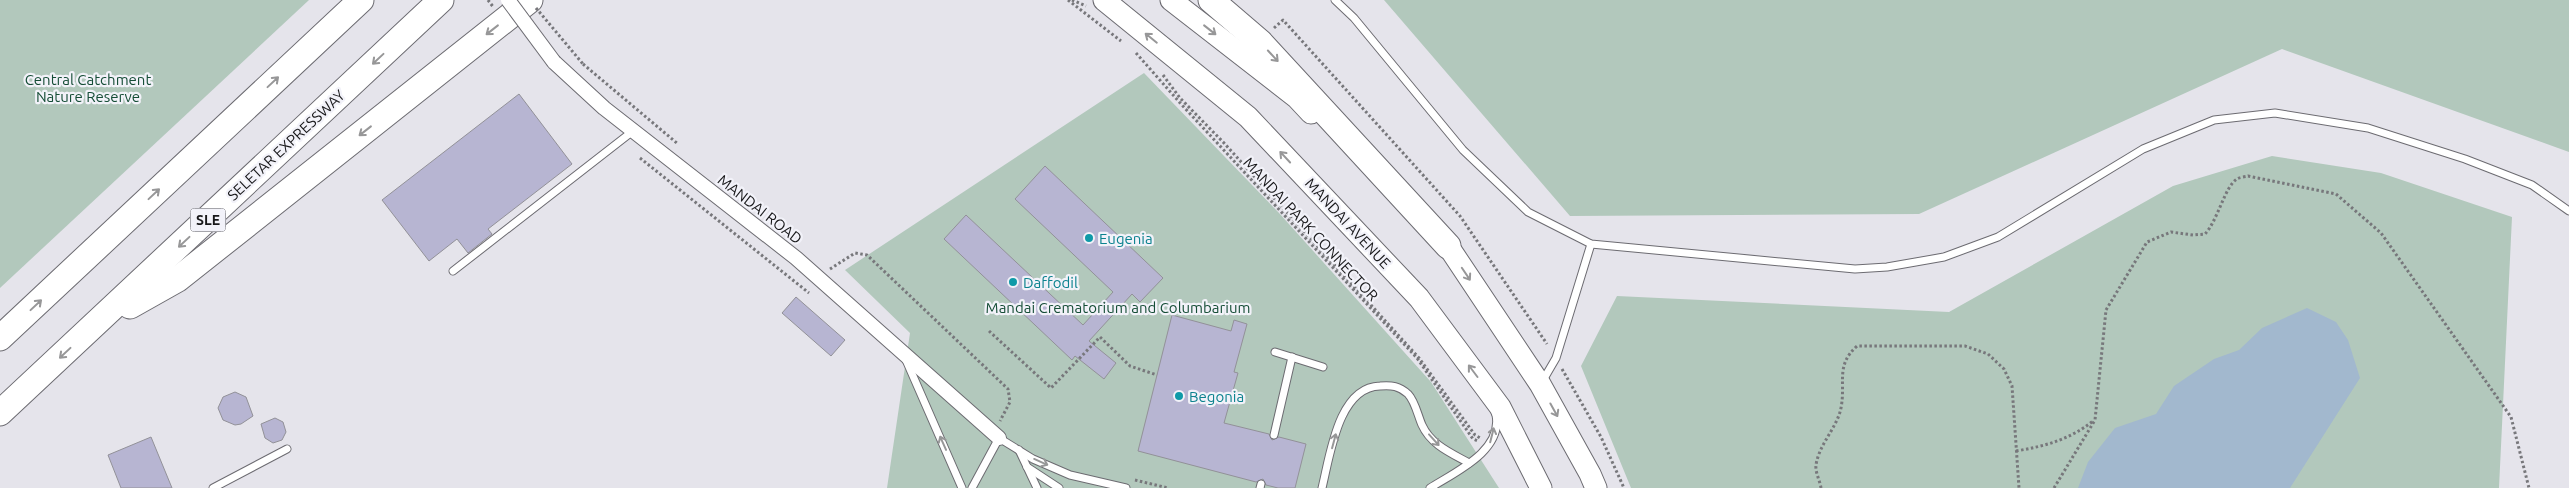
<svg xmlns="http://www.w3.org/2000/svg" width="2569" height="488" font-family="Ubuntu,sans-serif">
<rect width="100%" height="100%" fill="#e5e4eb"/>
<g fill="#b2c8bc">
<polygon points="0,0 309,0 0,288"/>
<polygon points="1384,0 2569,0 2569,152 2282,49 1919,214 1570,216"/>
<polygon points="1144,73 1279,213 1431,382 1499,488 887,488 910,333 845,270"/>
<polygon points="2272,156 2381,173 2512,217 2499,488 1631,488 1581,366 1617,296 1949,312 2173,186"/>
</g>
<polygon fill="#a2b8ce" points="2307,308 2336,322 2348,340 2360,378 2290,488 2078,488 2088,462 2115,428 2156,414 2174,386 2214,359 2239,350 2262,328"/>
<g fill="#b7b5d2" stroke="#929198">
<polygon points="519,94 572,164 488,229 492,234 468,253 457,239 429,261 382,200"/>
<polygon points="1045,166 1163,278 1140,302 1132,294 1089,341 1116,363 1104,379 1075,356 1072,360 944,239 966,215 1083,325 1113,292 1015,199"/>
<polygon points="796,297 845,340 831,356 782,313"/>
<polygon points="1172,315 1231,331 1234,320 1247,324 1234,372 1238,373 1224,423 1269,434 1272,440 1279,437 1306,444 1295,488 1278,488 1266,485 1263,479 1256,482 1138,451"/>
<polygon points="235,392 246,397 253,416 241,424 235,425 223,420 218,408 223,397"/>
<polygon points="275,418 283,422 286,432 282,440 273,443 265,438 261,424"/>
<polygon points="151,437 172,488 121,488 108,455"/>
</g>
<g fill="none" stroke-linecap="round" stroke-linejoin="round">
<defs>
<g id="service">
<polyline points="1335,0 1354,18 1463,150 1528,212 1591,244 1855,269 1887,267 1944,257 1998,237 2143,149 2214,120 2275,113 2368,128 2465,159 2532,185 2569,211"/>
<polyline points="453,271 633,131"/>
<polyline points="1275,352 1323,367"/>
<polyline points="906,360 962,488"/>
<polyline points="1542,382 1556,358 1591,244"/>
<polyline points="1274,435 1292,357"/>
<polyline points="1019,450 1037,488"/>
<polyline points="1027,467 1059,488"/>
<polyline points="213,488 287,449"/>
<polyline points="972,488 999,438 1033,459 1070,475 1126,488"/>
<polyline points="1260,488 1261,484"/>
<path d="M1322,488C1330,456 1338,387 1380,386C1392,385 1399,386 1408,394C1415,401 1418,416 1422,425C1431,445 1451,453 1469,463"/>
<path d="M1430,488C1455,472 1503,451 1496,415"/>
</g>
<polyline id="minor" points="554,62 604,108 796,258 999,438"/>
<g id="primary">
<polyline points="1104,0 1248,117 1419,298 1500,407 1541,488"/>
<polyline points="1171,0 1297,98 1311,113"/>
<polyline points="1437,235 1448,246 1540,384 1590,474 1596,488"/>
</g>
<g id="motorway">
<polyline points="1211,0 1260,42 1448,246"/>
<polyline points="130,306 178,279 530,0"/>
<polyline points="0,338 361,0"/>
<polyline points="0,413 441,0"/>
</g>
</defs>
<use href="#service" stroke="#6c6b71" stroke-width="9"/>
<use href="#minor" stroke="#6c6b71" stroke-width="16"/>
<use href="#primary" stroke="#6c6b71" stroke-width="23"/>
<use href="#motorway" stroke="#6c6b71" stroke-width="27"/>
<g stroke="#77777b" stroke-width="3" stroke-dasharray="2.5 2.5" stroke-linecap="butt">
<polyline points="1068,0 1121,41"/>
<polyline points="1072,0 1086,6"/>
<polyline points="1274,28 1283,20 1460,216 1547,344"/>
<polyline points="1136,53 1181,104 1417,358 1473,439 1478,441"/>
<polyline points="583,64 678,144"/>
<polyline points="1163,75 1180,98 1224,143 1419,358 1475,435 1480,438"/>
<polyline points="640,158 809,293"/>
<polyline points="830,269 855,253 867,255 1008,389 1010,402 1000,421"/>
<polyline points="989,331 1051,388 1100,337 1130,366 1157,375"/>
<polyline points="1562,369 1601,437 1624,488"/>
<path d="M2016,451C2045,446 2069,440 2093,421"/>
<polyline points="1135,480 1168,488"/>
<path d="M1821,488C1820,481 1815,472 1816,465C1819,444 1837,428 1841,408C1846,382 1835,366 1857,346H1965L1988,354L2004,369L2012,386L2019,488"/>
<path d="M2054,488L2095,420L2106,310L2147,242L2171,232L2193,235L2205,234C2218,220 2225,186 2237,179C2240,177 2245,177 2248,176L2336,194L2381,233L2511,417L2529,488"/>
</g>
<use href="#service" stroke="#fff" stroke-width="7"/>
<use href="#minor" stroke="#fff" stroke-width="14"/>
<use href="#primary" stroke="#fff" stroke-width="21"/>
<use href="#motorway" stroke="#fff" stroke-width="25"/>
<defs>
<polyline id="minor-bridge" points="508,0 554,62"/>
</defs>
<use href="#minor-bridge" stroke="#6c6b71" stroke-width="16" stroke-linecap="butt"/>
<g stroke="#77777b" stroke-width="3" stroke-dasharray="2.5 2.5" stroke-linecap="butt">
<polyline points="488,0 494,8"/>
<polyline points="536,8 583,64"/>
</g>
<use href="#minor-bridge" stroke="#fff" stroke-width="14"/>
</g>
<defs><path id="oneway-shaft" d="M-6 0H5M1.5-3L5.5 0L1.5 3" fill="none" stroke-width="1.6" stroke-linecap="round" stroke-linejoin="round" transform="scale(1.25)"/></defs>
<g stroke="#979798">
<use href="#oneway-shaft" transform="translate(492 30) rotate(142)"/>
<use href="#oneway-shaft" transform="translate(1210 30) rotate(38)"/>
<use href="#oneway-shaft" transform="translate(1151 38) rotate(-141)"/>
<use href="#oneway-shaft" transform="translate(1273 56) rotate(47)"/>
<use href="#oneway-shaft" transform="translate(378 59) rotate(137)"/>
<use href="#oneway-shaft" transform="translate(273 82) rotate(-43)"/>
<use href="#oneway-shaft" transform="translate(365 131) rotate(142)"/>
<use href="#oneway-shaft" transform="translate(1285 157) rotate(-133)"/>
<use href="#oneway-shaft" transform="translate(154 194) rotate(-43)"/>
<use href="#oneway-shaft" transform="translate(184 242) rotate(137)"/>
<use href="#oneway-shaft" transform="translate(1466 274) rotate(56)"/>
<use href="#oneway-shaft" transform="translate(36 305) rotate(-43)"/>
<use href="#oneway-shaft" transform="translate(65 353) rotate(137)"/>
<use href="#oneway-shaft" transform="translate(1473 371) rotate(-127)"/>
<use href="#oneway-shaft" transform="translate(1554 410) rotate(61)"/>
<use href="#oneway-shaft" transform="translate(1492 435) rotate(-76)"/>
<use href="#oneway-shaft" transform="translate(1434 440) rotate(48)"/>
<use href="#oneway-shaft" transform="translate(1334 441) rotate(-75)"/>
<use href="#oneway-shaft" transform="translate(943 443) rotate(-114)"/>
<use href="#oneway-shaft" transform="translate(1041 462) rotate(24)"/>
</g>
<g fill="#0f9aa8" stroke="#f2f2f9" stroke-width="2">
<circle cx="1089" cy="238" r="5"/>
<circle cx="1013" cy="282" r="5"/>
<circle cx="1179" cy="396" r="5"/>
</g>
<g text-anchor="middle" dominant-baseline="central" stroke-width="4.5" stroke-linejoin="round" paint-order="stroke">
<rect fill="#f2f2f9" stroke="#59595c" stroke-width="1" x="190.5" y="208.5" width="35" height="23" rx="4"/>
<g font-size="14" font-weight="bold" fill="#171719">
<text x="208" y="220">SLE</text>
</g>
<g font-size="15" fill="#154d36" stroke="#f2f2f9">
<text x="88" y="79">Central Catchment<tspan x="88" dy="17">Nature Reserve</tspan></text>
<text x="1118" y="307">Mandai Crematorium and Columbarium</text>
</g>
<g font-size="15" fill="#171719" stroke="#f2f2f9">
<text transform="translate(286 145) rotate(-43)">SELETAR EXPRESSWAY</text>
<text transform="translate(760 209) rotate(38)">MANDAI ROAD</text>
<text transform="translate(1348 223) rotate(47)">MANDAI AVENUE</text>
<text transform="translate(1311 229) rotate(47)">MANDAI PARK CONNECTOR</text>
</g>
<g font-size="15" fill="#0d838f" stroke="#f2f2f9" text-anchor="start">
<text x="1099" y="238">Eugenia</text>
<text x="1023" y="282">Daffodil</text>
<text x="1189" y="396">Begonia</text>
</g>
</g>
</svg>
